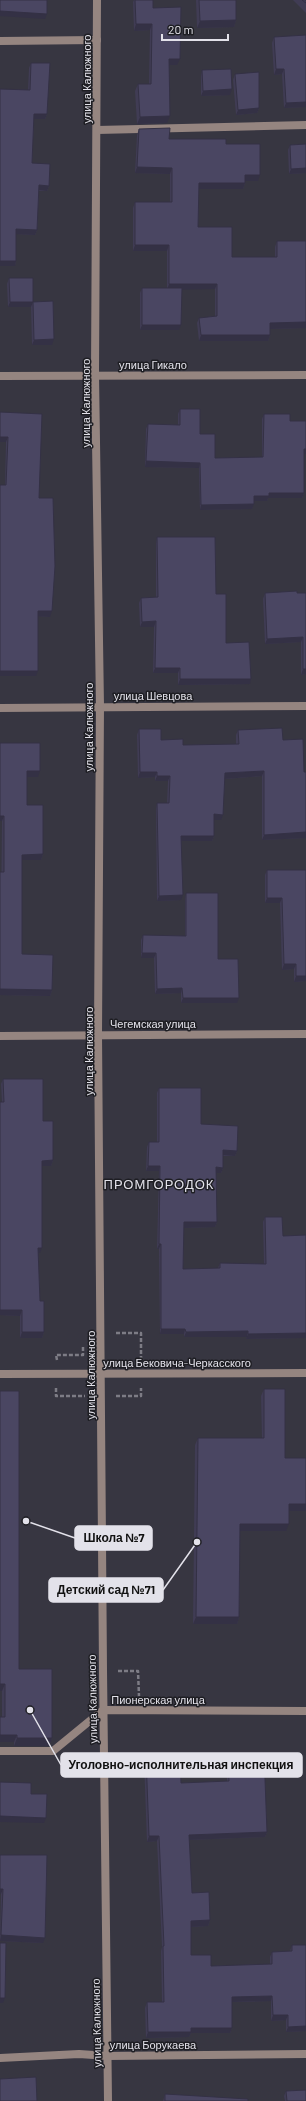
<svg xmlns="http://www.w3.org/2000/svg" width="306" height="2101" font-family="Barlow,sans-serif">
<rect width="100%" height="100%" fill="#373641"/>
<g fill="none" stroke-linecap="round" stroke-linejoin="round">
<g stroke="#7d7c85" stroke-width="2.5" stroke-dasharray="4 2" stroke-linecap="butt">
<polyline points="116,1333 141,1333 141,1359"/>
<polyline points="57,1360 56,1355 83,1355 83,1346"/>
<polyline points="56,1388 56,1396 85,1396"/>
<polyline points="116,1396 141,1396 141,1388"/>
<polyline points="118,1671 138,1671 139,1696"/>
</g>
<polyline stroke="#958580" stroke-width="8" points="97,130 306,125"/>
<g stroke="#958580" stroke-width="8">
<polyline points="0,41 97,40"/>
<polyline points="0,376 306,375"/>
<polyline points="0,708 306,706"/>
<polyline points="0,1036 306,1034"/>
<polyline points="0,1374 306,1373"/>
<polyline points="0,1751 53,1751 103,1710 306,1711"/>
<polyline points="0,2058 79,2054 108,2056 306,2054"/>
</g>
<polyline stroke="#958580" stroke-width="8" points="97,0 95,375 100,706 98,1034 103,1670 108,2101"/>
</g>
<g fill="#403c54">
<polygon points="134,0 153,0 153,8 177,65 169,65 167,123 137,124 135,91 138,84 149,84 150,30 134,31 133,2"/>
<polygon points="196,0 236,0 236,20 234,27 197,28"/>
<polygon points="293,0 306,0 306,13"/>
<polygon points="274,37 306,107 284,108 282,74 274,75 272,43"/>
<polygon points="31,63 47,114 45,119 34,119 32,163 49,186 47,191 39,191 37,230 35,235 16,234 16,261 15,266 0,266 28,90 29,68"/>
<polygon points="202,70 230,95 201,96 201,76"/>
<polygon points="235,74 259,108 257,113 236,115 233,80"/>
<polygon points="139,129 169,139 226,144 258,181 245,181 245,183 243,189 199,189 198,227 232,257 275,257 275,247 277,241 306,328 270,329 270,335 268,341 199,341 197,323 199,318 215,316 215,289 181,289 179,330 140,330 140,293 142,288 167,288 167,251 133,251 133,208 135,202 170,202 170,174 135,173 137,135"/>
<polygon points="306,144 306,173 289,174 288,150 290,145"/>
<polygon points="9,278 33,302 52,345 32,345 31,307 8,307 7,284"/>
<polygon points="180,409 200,434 215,458 262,457 262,419 264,414 290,421 304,454 304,493 302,498 268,498 267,501 254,501 252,509 200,510 199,468 145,467 146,429 148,424 178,425 178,414"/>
<polygon points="0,412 39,498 50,617 38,616 36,676 5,485 6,442"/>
<polygon points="157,537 216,594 226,643 250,684 178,685 178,673 153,673 154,627 140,627 139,603 141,598 156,597 156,543"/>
<polygon points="265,593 306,593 306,674 301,675 301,642 265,644 263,599"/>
<polygon points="139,729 161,740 183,745 236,744 236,735 238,730 283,740 304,772 306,772 306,838 262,840 262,776 225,779 221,820 214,820 214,836 212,841 181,841 181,900 157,901 156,809 157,803 167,803 168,781 155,781 155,777 138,778 137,735"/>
<polygon points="0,743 38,777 27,777 27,805 43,854 41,860 22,860 22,954 52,990 50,996 0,995 2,821 0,821"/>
<polygon points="267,870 306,870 306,981 294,982 294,969 282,970 280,903 265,903 265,875"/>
<polygon points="186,893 218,959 237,1003 181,1003 181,993 155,994 154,958 141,958 141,940 143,935 185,936 185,898"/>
<polygon points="3,1079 43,1121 53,1160 51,1166 42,1166 40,1253 38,1253 40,1301 44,1332 42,1338 20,1338 20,1316 0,1315 0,1102 2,1102 1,1084"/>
<polygon points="159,1088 201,1124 237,1151 235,1156 223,1156 223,1168 221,1173 216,1173 217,1222 215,1227 184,1228 183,1269 218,1268 220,1263 264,1264 263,1222 265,1217 283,1236 306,1235 306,1338 246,1339 247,1337 184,1337 184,1334 160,1334 159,1249 157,1249 159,1171 146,1171 147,1147 149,1142 157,1142 157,1093"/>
<polygon points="264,1389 285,1458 306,1458 306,1511 289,1511 286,1531 240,1531 239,1617 237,1624 193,1624 195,1445 198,1438 262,1438 261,1396"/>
<polygon points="0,1391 19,1669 52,1738 49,1746 14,1746 14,1742 0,1742 0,1717 2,1717"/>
<polygon points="228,1754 267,1832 265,1837 189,1840 192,1893 210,1920 208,1926 191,1927 191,1955 211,1966 270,1964 270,1957 272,1952 290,1951 292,1945 306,2031 286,2032 286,2020 271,2021 271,2001 232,2002 232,2028 230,2033 191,2033 189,2037 146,2038 145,2008 147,2002 162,2002 161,1951 162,1947 157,1841 147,1842 144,1761 146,1756 181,1783 227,1781 226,1759"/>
<polygon points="0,1855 43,1943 0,1941 1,1894 0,1894"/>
<polygon points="286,2091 306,2101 285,2101 284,2096"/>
<polygon points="165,2094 248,2101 163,2101"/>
</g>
<g fill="#343145">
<polygon points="0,11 47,14 45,19 0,16"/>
<polygon points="236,20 234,27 197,28 200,21"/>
<polygon points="136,24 152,24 150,30 134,31"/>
<polygon points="169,59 180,59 177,65 166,65"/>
<polygon points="276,69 284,69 282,74 274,75"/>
<polygon points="232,89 230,95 201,96 203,91"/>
<polygon points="306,102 306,107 284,108 286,103"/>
<polygon points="259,108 257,113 236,115 238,110"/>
<polygon points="34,114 47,114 45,119 32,119"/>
<polygon points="170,116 167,123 137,124 140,117"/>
<polygon points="137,167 172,168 170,174 135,173"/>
<polygon points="306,168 306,173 289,174 291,169"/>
<polygon points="245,175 260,175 258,181 243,181"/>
<polygon points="199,183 245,183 243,189 197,189"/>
<polygon points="39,185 49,186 47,191 38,190"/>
<polygon points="16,229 37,230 35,235 15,234"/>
<polygon points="135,245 169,245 167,251 133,251"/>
<polygon points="0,261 16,261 15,266 0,266"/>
<polygon points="169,284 217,284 215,289 167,290"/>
<polygon points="10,302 33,302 31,307 8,307"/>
<polygon points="306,322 306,328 268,329 270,323"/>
<polygon points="142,325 181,325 179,330 140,330"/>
<polygon points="201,335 270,335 268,341 199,341"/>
<polygon points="54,339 52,345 32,345 34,340"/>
<polygon points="0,437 8,437 6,442 0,442"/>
<polygon points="304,449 306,449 306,454 302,454"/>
<polygon points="146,461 200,463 199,468 145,467"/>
<polygon points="269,493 304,493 302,498 268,498 267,501 252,501 254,496"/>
<polygon points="254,504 252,509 200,510 201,505"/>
<polygon points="38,611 52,611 50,617 36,616"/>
<polygon points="156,621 154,627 140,627 142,622"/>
<polygon points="303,637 301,642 265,644 267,639"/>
<polygon points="155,668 180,668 178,673 153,673"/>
<polygon points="303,669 306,669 306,674 301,675"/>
<polygon points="0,671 38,671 36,676 0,676"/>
<polygon points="180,679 251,679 250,684 178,685"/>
<polygon points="27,771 40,771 38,777 25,777"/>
<polygon points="264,771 262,776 223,779 225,773"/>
<polygon points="140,772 157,772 155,777 138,778"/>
<polygon points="157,776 170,776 168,781 155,781"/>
<polygon points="214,814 223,815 221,820 212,820"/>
<polygon points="0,816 4,816 2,821 0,821"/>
<polygon points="306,832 306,838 262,840 264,835"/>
<polygon points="181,836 214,836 212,841 179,841"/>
<polygon points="43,854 41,860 20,860 22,855"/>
<polygon points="183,895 181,900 157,901 159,896"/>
<polygon points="267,898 282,898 280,903 265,903"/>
<polygon points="142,953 156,953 154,958 141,958"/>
<polygon points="284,964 296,964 294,969 282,970"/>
<polygon points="296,976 306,976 306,981 294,982"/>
<polygon points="182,988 181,993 155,994 157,989"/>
<polygon points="0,989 52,990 50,996 0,995"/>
<polygon points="183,998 239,998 237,1003 181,1003"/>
<polygon points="223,1150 237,1151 235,1156 221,1155"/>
<polygon points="53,1160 51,1166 40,1166 42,1161"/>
<polygon points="148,1166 160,1166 159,1171 146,1171"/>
<polygon points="216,1167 223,1168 221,1173 214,1173"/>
<polygon points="184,1222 217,1222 215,1227 182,1228"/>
<polygon points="159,1244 161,1244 159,1249 157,1249"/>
<polygon points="38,1248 42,1248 40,1253 36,1253"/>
<polygon points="0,1310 22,1310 20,1316 0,1315"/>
<polygon points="161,1329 185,1329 184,1334 160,1334"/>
<polygon points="248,1331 247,1337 184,1337 186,1332"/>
<polygon points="22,1332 44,1332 42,1338 20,1338"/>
<polygon points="306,1333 306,1338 246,1339 248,1334"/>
<polygon points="289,1504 306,1504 306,1511 286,1511"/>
<polygon points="240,1524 289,1524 286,1531 238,1531"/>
<polygon points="196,1617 239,1617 237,1624 193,1624"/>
<polygon points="0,1684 5,1684 2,1691 0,1691"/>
<polygon points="0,1735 17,1735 14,1742 0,1742"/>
<polygon points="17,1738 52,1738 49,1746 14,1746"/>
<polygon points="0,1816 46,1818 44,1823 0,1822"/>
<polygon points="267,1832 265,1837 187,1840 189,1835"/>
<polygon points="149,1836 159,1836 157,1841 147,1842"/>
<polygon points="0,1889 3,1889 1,1894 0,1894"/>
<polygon points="210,1920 208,1926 189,1927 191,1921"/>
<polygon points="1,1935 45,1938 43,1943 0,1941"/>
<polygon points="272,1996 271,2001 230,2002 232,1997"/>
<polygon points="0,1998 5,1998 3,2003 0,2003"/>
<polygon points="273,2015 288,2015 286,2020 271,2021"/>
<polygon points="306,2026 306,2031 286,2032 288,2027"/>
<polygon points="191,2028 232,2028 230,2033 191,2033 189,2037 146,2038 148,2032"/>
</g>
<g fill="#4a4662" stroke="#343145">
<polygon points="0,0 47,0 47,14 0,11"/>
<polygon points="135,0 153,0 153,8 181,7 180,59 169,59 170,116 140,117 138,84 151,84 152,24 136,24"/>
<polygon points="199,0 236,0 236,20 200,21"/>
<polygon points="302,0 306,0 306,3"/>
<polygon points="306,35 306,102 286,103 284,69 276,69 274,37"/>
<polygon points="31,63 50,63 47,114 34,114 32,163 50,164 49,186 39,185 37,230 16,229 16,261 0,261 0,89 30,90"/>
<polygon points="231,69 232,89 203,91 202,70"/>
<polygon points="259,72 259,108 238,110 235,74"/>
<polygon points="170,128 169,139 226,139 226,144 260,144 260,175 245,175 245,183 199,183 198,227 232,227 232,257 277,257 277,241 306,241 306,322 270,323 270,335 201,335 199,318 217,316 217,284 169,284 169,245 135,245 135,202 172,202 172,168 137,167 139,129"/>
<polygon points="306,144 306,168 291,169 290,145"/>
<polygon points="9,278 33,278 33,302 10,302"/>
<polygon points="142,288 182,288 181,325 142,325"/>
<polygon points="53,301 54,339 34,340 33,302"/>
<polygon points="180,409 200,409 200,434 215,434 215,458 263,457 264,414 290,414 290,421 306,421 306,449 304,449 304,493 269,493 269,496 254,496 254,504 201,505 200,463 146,461 148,424 180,425"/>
<polygon points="0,412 42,414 39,498 53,498 55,566 52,611 38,611 38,671 0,671 0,485 6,485 8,437 0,437"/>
<polygon points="157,537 215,537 216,594 226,594 226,643 249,642 251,679 180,679 180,668 155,668 156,621 142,622 141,598 158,597"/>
<polygon points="297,591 297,593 306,593 306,669 303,669 303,637 267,639 265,593"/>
<polygon points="282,728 283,740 303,739 304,772 306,772 306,832 264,835 264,771 225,773 223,815 214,814 214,836 181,836 183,895 159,896 157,803 169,803 170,776 157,776 157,772 140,772 139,729 161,729 161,740 183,739 183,745 239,744 238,730"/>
<polygon points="0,743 40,743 40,771 27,771 27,805 43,805 43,854 22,855 22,954 53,955 52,990 0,989 0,872 4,872 4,816 0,816"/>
<polygon points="267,870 306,870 306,976 296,976 296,964 284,964 282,898 267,898"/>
<polygon points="186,893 218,893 218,959 238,959 239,998 183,998 182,988 157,989 156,953 142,953 143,935 186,936"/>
<polygon points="3,1079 43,1079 43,1121 53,1121 53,1160 42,1161 42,1248 38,1248 40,1301 44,1301 44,1332 22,1332 22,1310 0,1310 0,1102 4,1102"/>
<polygon points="159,1088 201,1088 201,1124 238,1126 237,1151 223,1150 223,1168 216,1167 217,1222 184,1222 183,1269 220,1268 220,1263 266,1264 265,1217 282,1217 283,1236 306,1235 306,1333 248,1334 248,1331 186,1332 185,1329 161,1329 161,1244 159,1244 160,1166 148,1166 149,1142 159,1142"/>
<polygon points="264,1389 285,1389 285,1458 306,1458 306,1504 289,1504 289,1524 240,1524 239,1617 196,1617 198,1438 264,1438"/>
<polygon points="0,1391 19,1391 19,1669 52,1669 52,1738 17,1738 17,1735 0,1735 0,1717 5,1717 5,1684 0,1684"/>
<polygon points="264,1753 267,1832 189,1835 192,1893 209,1892 210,1920 191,1921 191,1955 211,1955 211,1966 272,1964 272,1952 292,1951 292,1945 306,1945 306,2026 288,2027 288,2015 273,2015 272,1996 232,1997 232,2028 191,2028 191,2032 148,2032 147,2002 164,2002 163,1946 164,1946 159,1836 149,1836 146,1756 180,1754 181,1783 229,1781 228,1754"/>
<polygon points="0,1782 31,1783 31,1794 47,1794 46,1818 0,1816"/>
<polygon points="0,1855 47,1855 45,1938 1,1935 3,1889 0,1889"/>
<polygon points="0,1943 6,1943 5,1998 0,1998"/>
<polygon points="36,2077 37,2101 0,2101 0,2079"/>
<polygon points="306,2090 306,2101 287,2101 286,2091"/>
<polygon points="165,2094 248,2099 248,2101 165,2101"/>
</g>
<g text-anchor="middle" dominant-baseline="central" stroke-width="3" stroke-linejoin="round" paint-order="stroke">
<g font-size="11" fill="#e3e2ea" stroke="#1e1e23">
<text transform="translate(86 79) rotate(-90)">улица Калюжного</text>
<text x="153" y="364">улица Гикало</text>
<text transform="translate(85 403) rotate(-90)">улица Калюжного</text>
<text x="153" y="695">улица Шевцова</text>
<text transform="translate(88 727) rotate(-90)">улица Калюжного</text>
<text x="153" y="1023">Чегемская улица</text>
<text transform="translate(88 1051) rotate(-90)">улица Калюжного</text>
<text x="177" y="1362">улица Бековича-Черкасского</text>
<text transform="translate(90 1375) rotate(-90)">улица Калюжного</text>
<text transform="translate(92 1699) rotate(-91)">улица Калюжного</text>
<text x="158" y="1699">Пионерская улица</text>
<text transform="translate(96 2023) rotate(-91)">улица Калюжного</text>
<text x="153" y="2044">улица Борукаева</text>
</g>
<g font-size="13" letter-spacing="1" fill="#e3e2ea" stroke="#1e1e23">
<text x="159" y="1184">ПРОМГОРОДОК</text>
</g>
</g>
<path fill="none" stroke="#e3e2ea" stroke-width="1.5" d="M26 1521L75 1538M197 1542L163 1590M30 1710L61 1765"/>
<g fill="#e3e2ea" stroke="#1e1e23" stroke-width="1.5">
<circle cx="26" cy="1521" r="4"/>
<circle cx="197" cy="1542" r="4"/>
<circle cx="30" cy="1710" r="4"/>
</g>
<g fill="#e3e2ea" stroke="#e3e2ea" stroke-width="1.5">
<rect x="75" y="1526" width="77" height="24" rx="4"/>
<rect x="49" y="1578" width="114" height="24" rx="4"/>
<rect x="61" y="1753" width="241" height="24" rx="4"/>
</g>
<g font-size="12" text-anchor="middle" font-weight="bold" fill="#111">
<text x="114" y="1542">Школа №7</text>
<text x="106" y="1594">Детский сад №71</text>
<text x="181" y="1769">Уголовно-исполнительная инспекция</text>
</g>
<path d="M162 34v6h66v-6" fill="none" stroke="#e3e2ea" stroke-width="2"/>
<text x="168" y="34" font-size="12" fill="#e3e2ea" stroke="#1e1e23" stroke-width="3" paint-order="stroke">20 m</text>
</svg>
